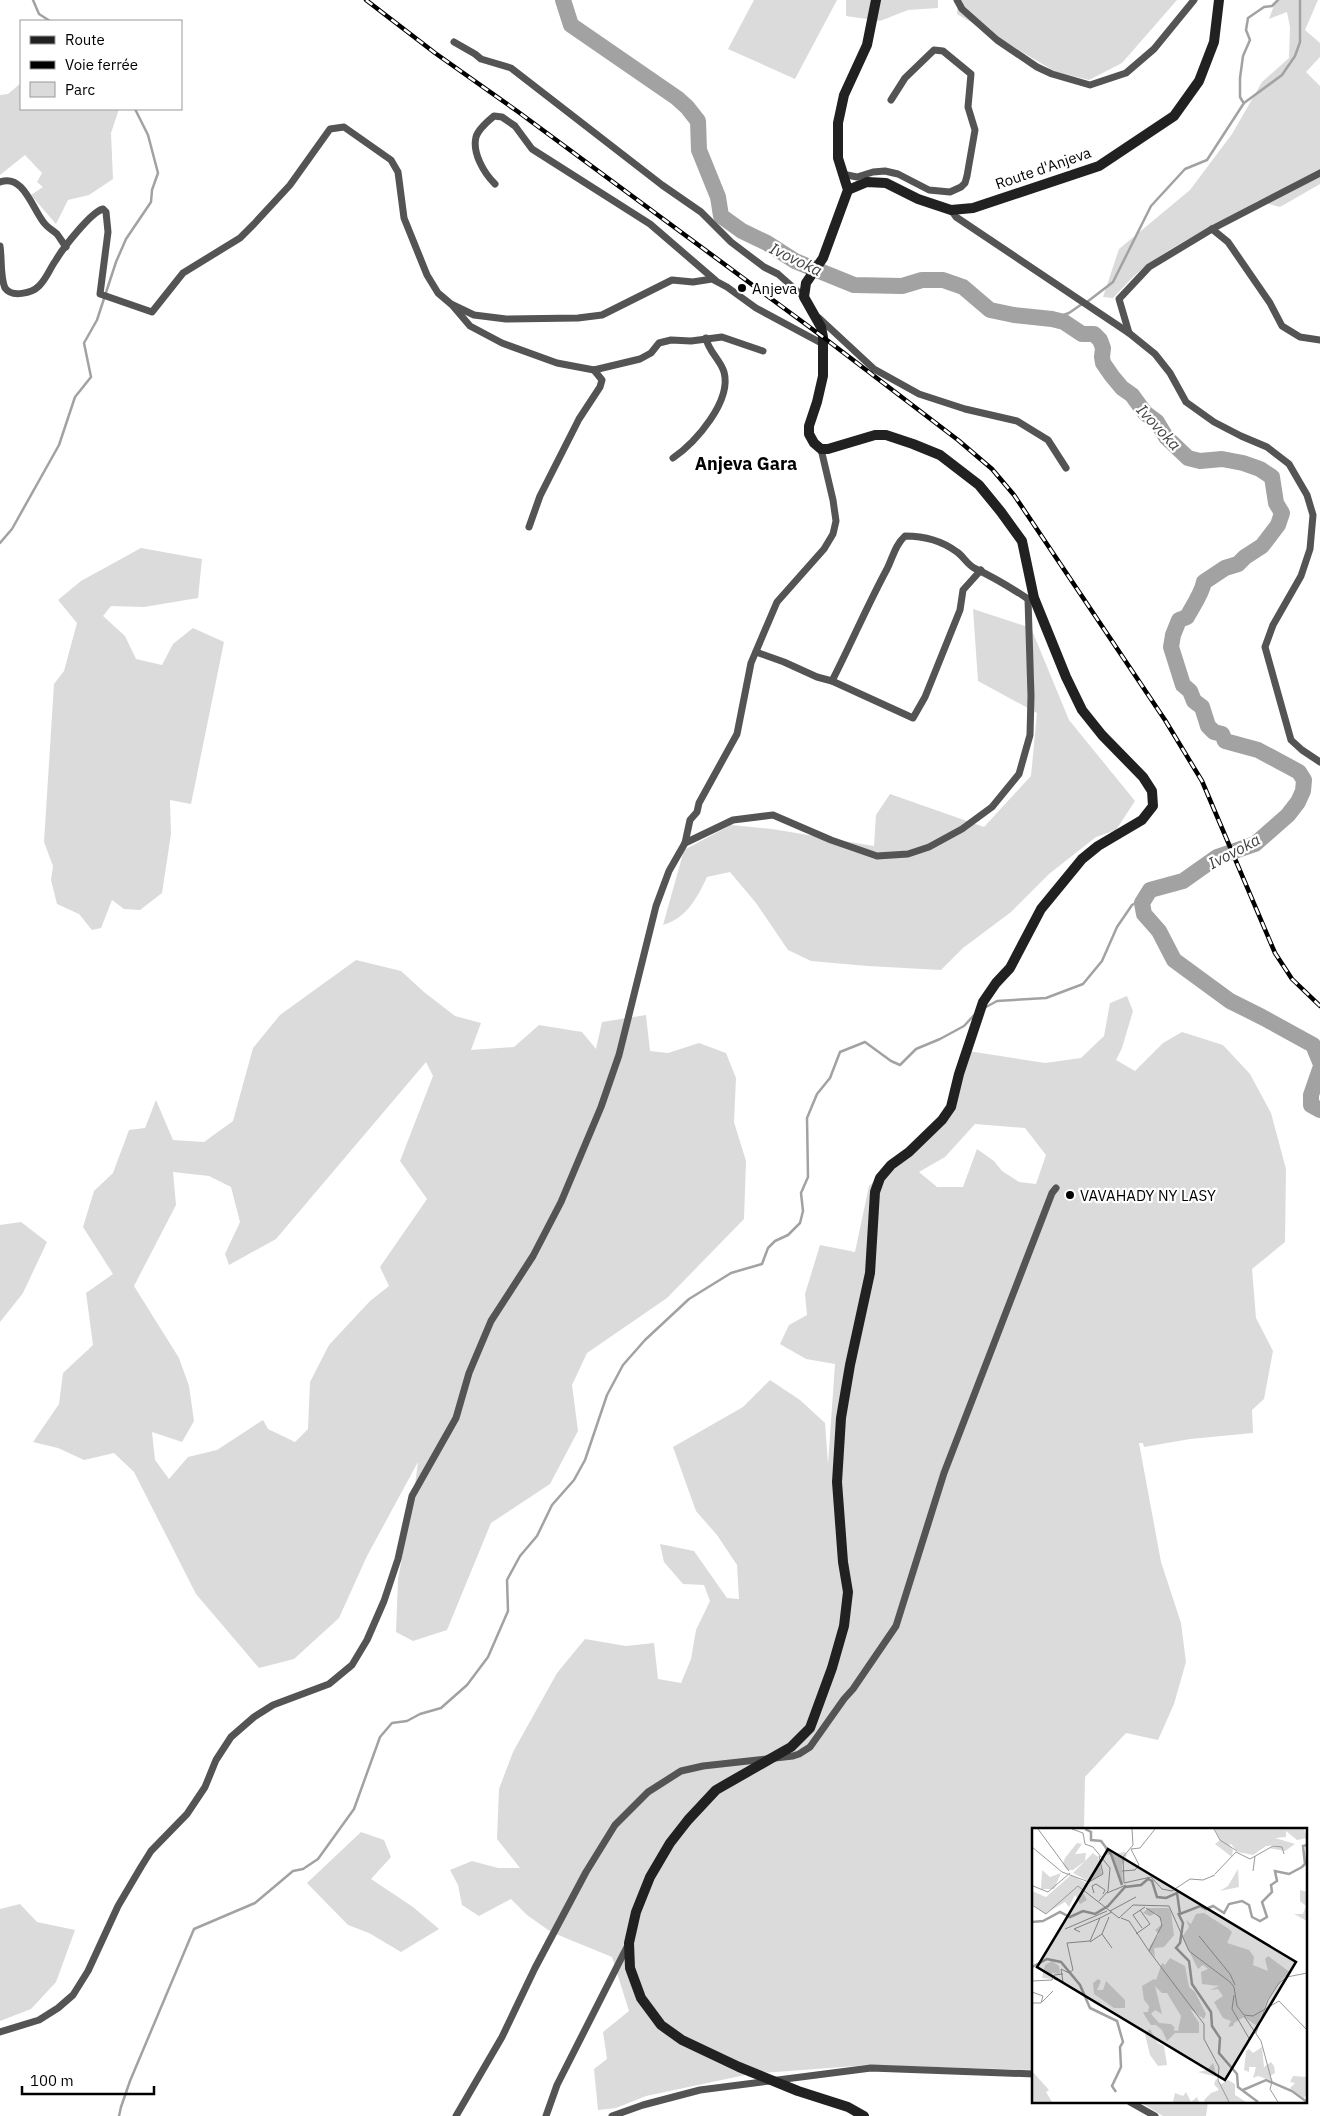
<svg xmlns="http://www.w3.org/2000/svg" width="1320" height="2116" font-family="'IBM Plex Sans',sans-serif">
<rect width="100%" height="100%" fill="#fff"/>
<g fill="#dbdbdb" fill-rule="evenodd">
<polygon points="754,0 837,0 795,79 728,49"/>
<polygon points="846,0 938,0 938,8 908,10 880,21 846,16"/>
<polygon points="958,0 1177,0 1122,63 1089,80 1056,72 957,14"/>
<path d="M1276,0H1318L1305,30L1320,43V57L1306,72L1320,86V184L1280,207L1258,201C1220,224 1178,241 1142,269C1132,277 1122,289 1113,298L1103,297L1119,249L1190,190L1232,134L1262,82L1289,58L1290,27L1287,12L1269,19Z"/>
<polygon points="21,83 21,109 119,109 111,133 113,179 89,195 68,200 56,224 31,195 43,187 37,182 42,173 25,155 0,175 0,95 8,94"/>
<polygon points="141,548 202,559 198,598 144,607 111,606 103,616 125,636 136,659 162,665 173,644 193,628 224,642 191,804 170,800 171,834 162,893 140,910 124,909 112,900 101,928 92,930 79,914 57,904 51,880 53,866 44,842 54,684 64,671 77,623 58,600 81,581"/>
<path d="M973,609L1031,628L1069,720L1135,801L1116,830L1096,837L1049,874L1011,912L963,948L941,970L868,966L811,961L788,950L756,903L730,872L707,877C697,898 687,918 663,925L684,850L731,825L772,829L874,846L876,815L890,794L984,827L1031,776L1037,713L978,681Z"/>
<path d="M356,960L401,971L424,992L455,1016L481,1023L471,1050L514,1047L539,1025L582,1032L596,1049L602,1022L646,1015L650,1051L668,1053L699,1043L726,1053L736,1078L734,1122L746,1161L744,1219L667,1298L587,1353L572,1385L578,1431L550,1484L491,1523L447,1630L413,1641L396,1632L398,1579L413,1500L418,1462L367,1556L339,1618L294,1659L259,1668L196,1594L134,1472L114,1453L84,1460L58,1448L33,1442L59,1404L63,1373L93,1345L86,1293L113,1274L83,1227L94,1191L113,1173L129,1130L145,1128L156,1100L173,1140L204,1142L233,1121L253,1048L280,1015ZM426,1062L433,1076L400,1161L427,1199L380,1267L389,1286L370,1301L329,1345L310,1382L308,1429L295,1442L268,1429L263,1420L217,1450L188,1457L169,1479L155,1460L152,1432L182,1442L194,1421L189,1386L179,1358L134,1286L176,1205L173,1172L209,1176L231,1187L240,1222L225,1254L229,1265L276,1239Z"/>
<path d="M1127,996L1133,1011L1122,1048L1116,1060L1135,1071L1163,1043L1182,1032L1223,1045L1250,1074L1271,1113L1286,1169L1285,1242L1252,1269L1256,1318L1273,1351L1264,1399L1252,1410L1253,1433L1190,1439L1144,1447L1143,1443H1139L1161,1562L1181,1623L1186,1662L1174,1704L1158,1740L1126,1733L1085,1777L1084,1830H1034V2070L869,2065L750,2074L646,2096L616,2108L598,2110L594,2069L607,2059L603,2032L629,2011L612,1957L551,1932L527,1915L511,1899L479,1916L462,1905L458,1885L450,1870L472,1861L498,1868H520L497,1839L499,1789L513,1752L557,1673L585,1639L626,1646L654,1643L658,1679L681,1683L691,1659L696,1630L710,1601L704,1585L683,1584L664,1562L660,1544L694,1551L727,1598L739,1599L737,1565L717,1535L696,1511L673,1447L743,1407L770,1380L800,1400L825,1423L828,1464L835,1364L806,1359L780,1344L789,1325L807,1315L805,1294L820,1245L855,1252L869,1186L942,1120L968,1051L1045,1063L1081,1058L1104,1036L1110,1003ZM975,1124L1025,1128L1046,1155L1036,1184L1019,1182L1002,1171L994,1161L977,1149L963,1187H937L919,1172L945,1157Z"/>
<polygon points="21,1222 47,1242 23,1293 0,1322 0,1225"/>
<polygon points="361,1832 384,1840 391,1857 371,1879 413,1907 439,1929 401,1952 369,1933 348,1925 307,1883"/>
<polygon points="20,1904 37,1922 75,1930 56,1982 31,2009 0,2021 0,1909"/>
<polygon points="1140,2102 1208,2102 1206,2116 1163,2116"/>
</g>
<g fill="none" stroke-linecap="round" stroke-linejoin="round">
<g stroke="#a2a2a2" stroke-width="2.5">
<polyline points="33,0 39,14 50,21"/>
<polyline points="1243,102 1240,97 1240,78 1243,56 1250,40 1246,30 1248,18 1264,7 1272,6 1278,0"/>
<polyline points="1087,302 1113,282 1151,206 1185,169 1207,160 1244,103 1282,75 1295,56 1300,42 1300,0"/>
<polyline points="1052,319 1069,313 1082,304"/>
<polyline points="0,543 12,529 59,445 75,397 91,377 84,343 97,320 116,262 126,239 151,202 152,190 158,173 148,135 135,109"/>
<polyline points="986,1007 997,1001 1046,998 1083,984 1102,961 1117,927 1132,905 1146,897"/>
<polyline points="119,2116 121,2107 130,2081 194,1929 255,1903 293,1871 303,1869 318,1859 354,1809 380,1737 392,1723 407,1721 420,1714 441,1708 467,1685 488,1657 508,1611 507,1580 520,1556 537,1536 552,1505 574,1480 585,1460 607,1395 623,1365 645,1340 689,1299 731,1273 762,1264 768,1248 775,1241 788,1235 800,1223 803,1211 801,1193 808,1177 807,1118 817,1094 830,1078 840,1052 865,1042 891,1061 900,1065 916,1049 940,1039 964,1026 977,1012"/>
</g>
<g stroke="#a2a2a2" stroke-width="16">
<path d="M563,0L571,25L677,98L687,107L698,121L699,150L718,197L721,216L742,231L767,243L795,261L854,285L902,286L922,280H943L963,287L990,310L1014,315L1052,319L1064,322L1082,334H1094L1100,340L1103,348L1102,357L1103,363L1112,376L1122,388L1132,395L1145,413L1157,422L1166,437L1188,458L1200,461L1222,459L1243,463L1260,469L1272,477L1276,503L1282,513L1278,525L1262,546L1245,557L1238,564L1225,568L1204,582C1202,593 1193,606 1187,617L1179,620L1173,635L1171,647L1183,685L1190,691L1194,701L1202,707L1208,726L1214,732L1222,734L1225,741L1258,750L1299,772L1304,780L1303,791L1298,802L1288,815L1255,844L1217,857L1183,881L1150,890L1142,903L1144,914L1159,931L1174,960L1230,1001L1262,1017L1313,1045L1320,1062"/>
<polyline points="1320,1069 1311,1095 1311,1105 1320,1110"/>
</g>
<g stroke="#545454" stroke-width="7">
<polyline points="957,0 962,9 997,40 1037,67 1052,74 1090,85 1126,73 1154,49 1194,0"/>
<polyline points="454,42 475,54 481,59 511,68 662,185 701,212 731,242 764,267 778,274 804,297"/>
<polyline points="1320,173 1212,229 1149,267 1119,299 1129,333 1155,354 1170,373 1186,402 1214,422 1241,436 1267,447 1289,464 1307,495 1313,515 1310,549 1301,576 1273,625 1265,647 1291,740 1302,750 1320,762"/>
<polyline points="842,174 857,177 873,172 885,171 898,174 929,190 950,192 961,187 965,183 967,176 975,130 968,107 971,74 943,51 934,50 905,78 891,100"/>
<path d="M0,182C24,173 33,211 45,224C48,228 53,230 57,234C60,238 63,243 66,247"/>
<path d="M495,184C484,173 472,153 476,137C478,129 488,121 494,116L502,117L515,126L532,149L650,224L715,280"/>
<polyline points="951,210 956,217 1129,333"/>
<polyline points="1212,229 1228,242 1270,303 1282,326 1300,337 1320,340"/>
<path d="M0,246C2,258 0,277 5,288C12,298 32,293 39,286C47,278 50,268 56,260C63,248 91,212 103,209L106,212L108,232L100,294L152,312L183,273L240,238L254,224L290,185L330,129L344,127L391,160L398,172L404,218L427,275L438,293L451,304L474,315L506,319L578,318L602,315L672,280L693,282L712,279L727,287L756,308L823,344"/>
<polyline points="453,306 470,326 502,343 557,363 594,370 640,359 651,353 659,343 671,340 691,341 722,337 763,351"/>
<polyline points="819,318 874,369 919,394 965,409 1017,421 1048,440 1066,468"/>
<path d="M673,458C696,442 732,401 724,372C720,359 708,351 706,338"/>
<polyline points="529,527 540,496 579,419 600,387 602,380 594,370"/>
<polyline points="756,652 784,662 817,677 832,681 913,718 925,697 960,610 963,590 981,570"/>
<path d="M832,681C851,644 867,606 887,569C893,557 895,545 905,536C925,536 941,540 957,552C963,556 967,564 974,568C993,577 1010,587 1028,599"/>
<polyline points="685,843 690,820 697,812 699,803 737,734 751,663 777,602 824,549 833,534 836,521 833,500 821,449"/>
<polyline points="0,2032 39,2020 58,2008 73,1995 88,1971 118,1906 141,1867 151,1851 187,1814 205,1787 216,1760 231,1737 254,1717 273,1705 329,1684 352,1665 367,1640 384,1601 398,1559 412,1496 456,1418 469,1373 491,1321 533,1256 561,1202 601,1107 619,1055 656,906 669,871 685,843 733,820 773,815 831,840 877,856 908,854 929,847 962,829 992,807 1019,774 1030,735 1031,696 1028,599 1034,598"/>
<polyline points="1130,2102 1155,2116"/>
<polyline points="456,2116 502,2037 535,1968 586,1872 615,1825 648,1792 681,1771 703,1766 793,1756 799,1754 810,1747 844,1699 853,1689 896,1626 944,1473 1052,1193 1056,1188"/>
<polyline points="546,2116 557,2085 628,1945"/>
<polyline points="612,2116 643,2105 700,2090 871,2068 1034,2074"/>
</g>
<g stroke="#212121" stroke-width="10">
<polyline points="848,190 867,182 886,183 918,199 951,210 973,208 1099,166 1174,116 1199,81 1214,42 1219,0"/>
<polyline points="864,2116 848,2107 798,2091 739,2067 682,2040 661,2025 641,1998 630,1968 629,1943 636,1912 650,1877 670,1843 688,1820 716,1790 791,1747 810,1728 832,1668 844,1626 848,1592 843,1562 837,1482 841,1418 850,1365 870,1273 875,1192 880,1178 891,1165 909,1152 942,1120 951,1107 959,1074 983,1002 996,983 1010,968 1041,909 1082,859 1098,846 1142,820 1153,806 1152,791 1143,777 1102,735 1082,710 1066,677 1034,598 1022,541 1001,512 979,485 940,455 913,444 886,435 875,435 828,449 821,449 814,443 809,434 809,426 817,402 823,376 823,337 821,327 804,297 806,283 823,258 848,190 838,158 838,123 844,95 867,45 876,0"/>
</g>
<defs>
<polyline id="rail" points="366,0 435,53 517,111 823,337 958,440 992,469 1014,495 1165,720 1202,781 1275,953 1292,979 1320,1006"/>
</defs>
<use href="#rail" stroke="#000" stroke-width="4.5"/>
<use href="#rail" stroke="#fff" stroke-width="2.5" stroke-dasharray="8" stroke-linecap="butt"/>
</g>
<g fill="#000" stroke="#fff" stroke-width="2">
<circle cx="742" cy="288" r="5"/>
<circle cx="1070" cy="1195" r="5"/>
</g>
<g text-anchor="middle" dominant-baseline="central" stroke-width="4.5" stroke-linejoin="round" paint-order="stroke">
<g font-size="15" fill="#000" stroke="#fff">
<text transform="translate(1043 168) rotate(-19)">Route d'Anjeva</text>
</g>
<g font-size="15" fill="#000" stroke="#fff" text-anchor="start">
<text x="752" y="288">Anjeva</text>
<text x="1080" y="1195">VAVAHADY NY LASY</text>
</g>
<g font-size="16" font-style="italic" fill="#434343" stroke="#fff">
<text transform="translate(796 259) rotate(26)">Ivovoka</text>
<text transform="translate(1159 427) rotate(47)">Ivovoka</text>
<text transform="translate(1234 851) rotate(-28)">Ivovoka</text>
</g>
<g font-size="18" font-weight="bold" fill="#000" stroke="#fff">
<text x="746" y="463">Anjeva Gara</text>
</g>
</g>
<g transform="translate(1032 1828)">
<rect width="275" height="275" fill="#fff"/>
<path d="M183,1H272L275,10L265,12L254,3V9L243,10L263,16L253,23L237,20L245,17L234,18L221,27L206,24L199,16L197,17L201,22L200,29L183,16L188,12ZM45,15L50,16L43,26L54,25L53,33L41,42H35L31,36L33,30ZM72,19L81,26L93,24L95,27L90,37L91,56L79,27H75ZM61,25L66,29L70,46L58,54L41,45ZM206,41L207,59L188,63L196,58ZM10,42L18,49L29,45L22,61H9ZM39,47L56,56L50,63L55,72L48,76L43,67L37,79L33,74L13,86L0,76V63L14,69ZM268,62L275,64V93L262,86H271L274,78L268,73ZM116,80H137L139,84L142,107L132,119L122,120L123,129L117,123L118,118L127,106L123,102L131,95L124,85L118,88L111,85ZM172,85L197,101L200,104L195,115L217,122L222,129L221,137L236,143L233,131L236,128L259,145L250,151L235,172L225,198L212,189L202,195L201,198L196,199L199,193L191,190L182,174L191,168L186,161L178,162L187,158L170,156L169,144L176,141L171,137L166,141L150,109L157,99L154,92L159,96L164,86ZM138,130L153,138L157,159L163,164L174,186L172,191L158,181L167,195V205H143L135,213L130,202L124,197H119L113,188L111,184H116L117,178L112,172L110,158L122,151L124,152L130,135L133,137ZM123,158L130,165H135L149,188L146,203L141,202L143,200L139,196L127,195L119,186L123,182L130,186ZM20,133L27,138L28,146L20,145L21,151L10,150L13,137ZM66,151L69,153L65,162H71L74,153L93,172V180H82L62,166L61,155ZM118,201L126,215L132,218L135,237L126,238L118,227L113,206ZM230,219L232,239L239,234L242,238L243,245L238,248L241,253L226,248L221,250L224,239H217V244L212,242L214,223L217,221L221,225ZM181,235L185,249L166,244L175,242ZM0,243L17,262L14,264L20,274H0ZM261,248L275,249V266L272,270L258,260L263,255L258,254ZM184,251L189,256L196,252L203,256V267L214,274H173L172,272L179,265L187,262L182,256ZM154,264L159,274L165,269L167,274H141L143,265L151,268Z" fill="#dbdbdb" fill-rule="evenodd"/>
<path fill="none" stroke="#a2a2a2" stroke-width="2.5" d="M53,1L59,4V12L69,13L79,26L90,57M146,85L151,95L148,115L144,120L157,133L160,156L179,184L180,198L188,210L187,225L205,246L206,259L226,274M0,94L11,93L28,84L38,89L51,83L63,86L76,78L93,59L109,57L116,51L120,53L125,69L134,70L145,65L148,86L168,78L174,81L181,78L192,85L197,76L210,73L217,77L220,89L228,93L235,89L230,74L240,64L239,57L245,53L243,43L257,46L270,39L273,36L271,18L275,17M0,139L15,131L29,134L48,157L58,180L85,193L91,214L88,219L89,239L80,258L84,264M211,262L234,252L260,263L275,274"/>
<path fill="none" stroke="#999" stroke-width="1" d="M6,1L37,43M40,1L51,5L53,16L61,19L78,40L76,63L67,73M100,1L101,17L91,29L92,55L119,49L130,61L140,63L158,51L171,52L183,47M182,1L188,12L205,23M0,19L30,44L57,54L71,46L67,28M99,21L108,20L123,1M90,43L103,42L107,37L99,21M221,43L223,28M183,46L204,24L218,31L241,18L250,19L252,26M1,58L16,64L38,45M62,65L60,58L64,56L73,62L71,66M75,65L94,57M0,77L14,86L46,58L87,90L101,77L137,78L157,123L198,154L202,159L205,178L212,187L221,188L247,173L275,202M114,80L128,89L130,97L117,123L172,196V211L187,239L186,252L197,274M78,83L104,69M89,90L97,93L117,123M110,100L101,87L113,79M33,101L75,83M48,104L42,101L68,90M70,106L80,120M104,106L118,96L108,82M167,108L198,146L203,157M58,114L70,106L77,89M22,151L31,154L29,141L37,145L41,142L35,115L58,113L68,90L80,84M0,153L20,152L22,147L31,146M0,164L11,168L9,175H0M202,167L200,181L218,212M10,174L21,163M212,188L229,213L240,254L238,261L246,274M224,205L236,172L247,155L255,149L275,145"/>
<path fill="#000" fill-opacity="0.15" stroke="#000" stroke-width="2.5" d="M76,21L264,134L193,252L5,139Z"/>
<rect width="275" height="275" fill="none" stroke="#000" stroke-width="2.5"/>
</g>
<rect x="20" y="20" width="162" height="90" fill="#ffffff" stroke="#999999"/>
<rect x="30" y="36" width="25" height="8" fill="#212121" stroke="#999999"/>
<text x="65" y="45" font-size="15" fill="#000000">Route</text>
<rect x="30" y="61" width="25" height="8" fill="#000000" stroke="#999999"/>
<text x="65" y="70" font-size="15" fill="#000000">Voie ferrée</text>
<rect x="30" y="82" width="25" height="15" fill="#dbdbdb" stroke="#999999"/>
<text x="65" y="95" font-size="15" fill="#000000">Parc</text>
<path d="M22 2086v8h132v-8" fill="none" stroke="#000000" stroke-width="2.5"/>
<text x="30" y="2086" font-size="15" fill="#000000" stroke="#ffffff" stroke-width="4" paint-order="stroke">100 m</text>
</svg>
